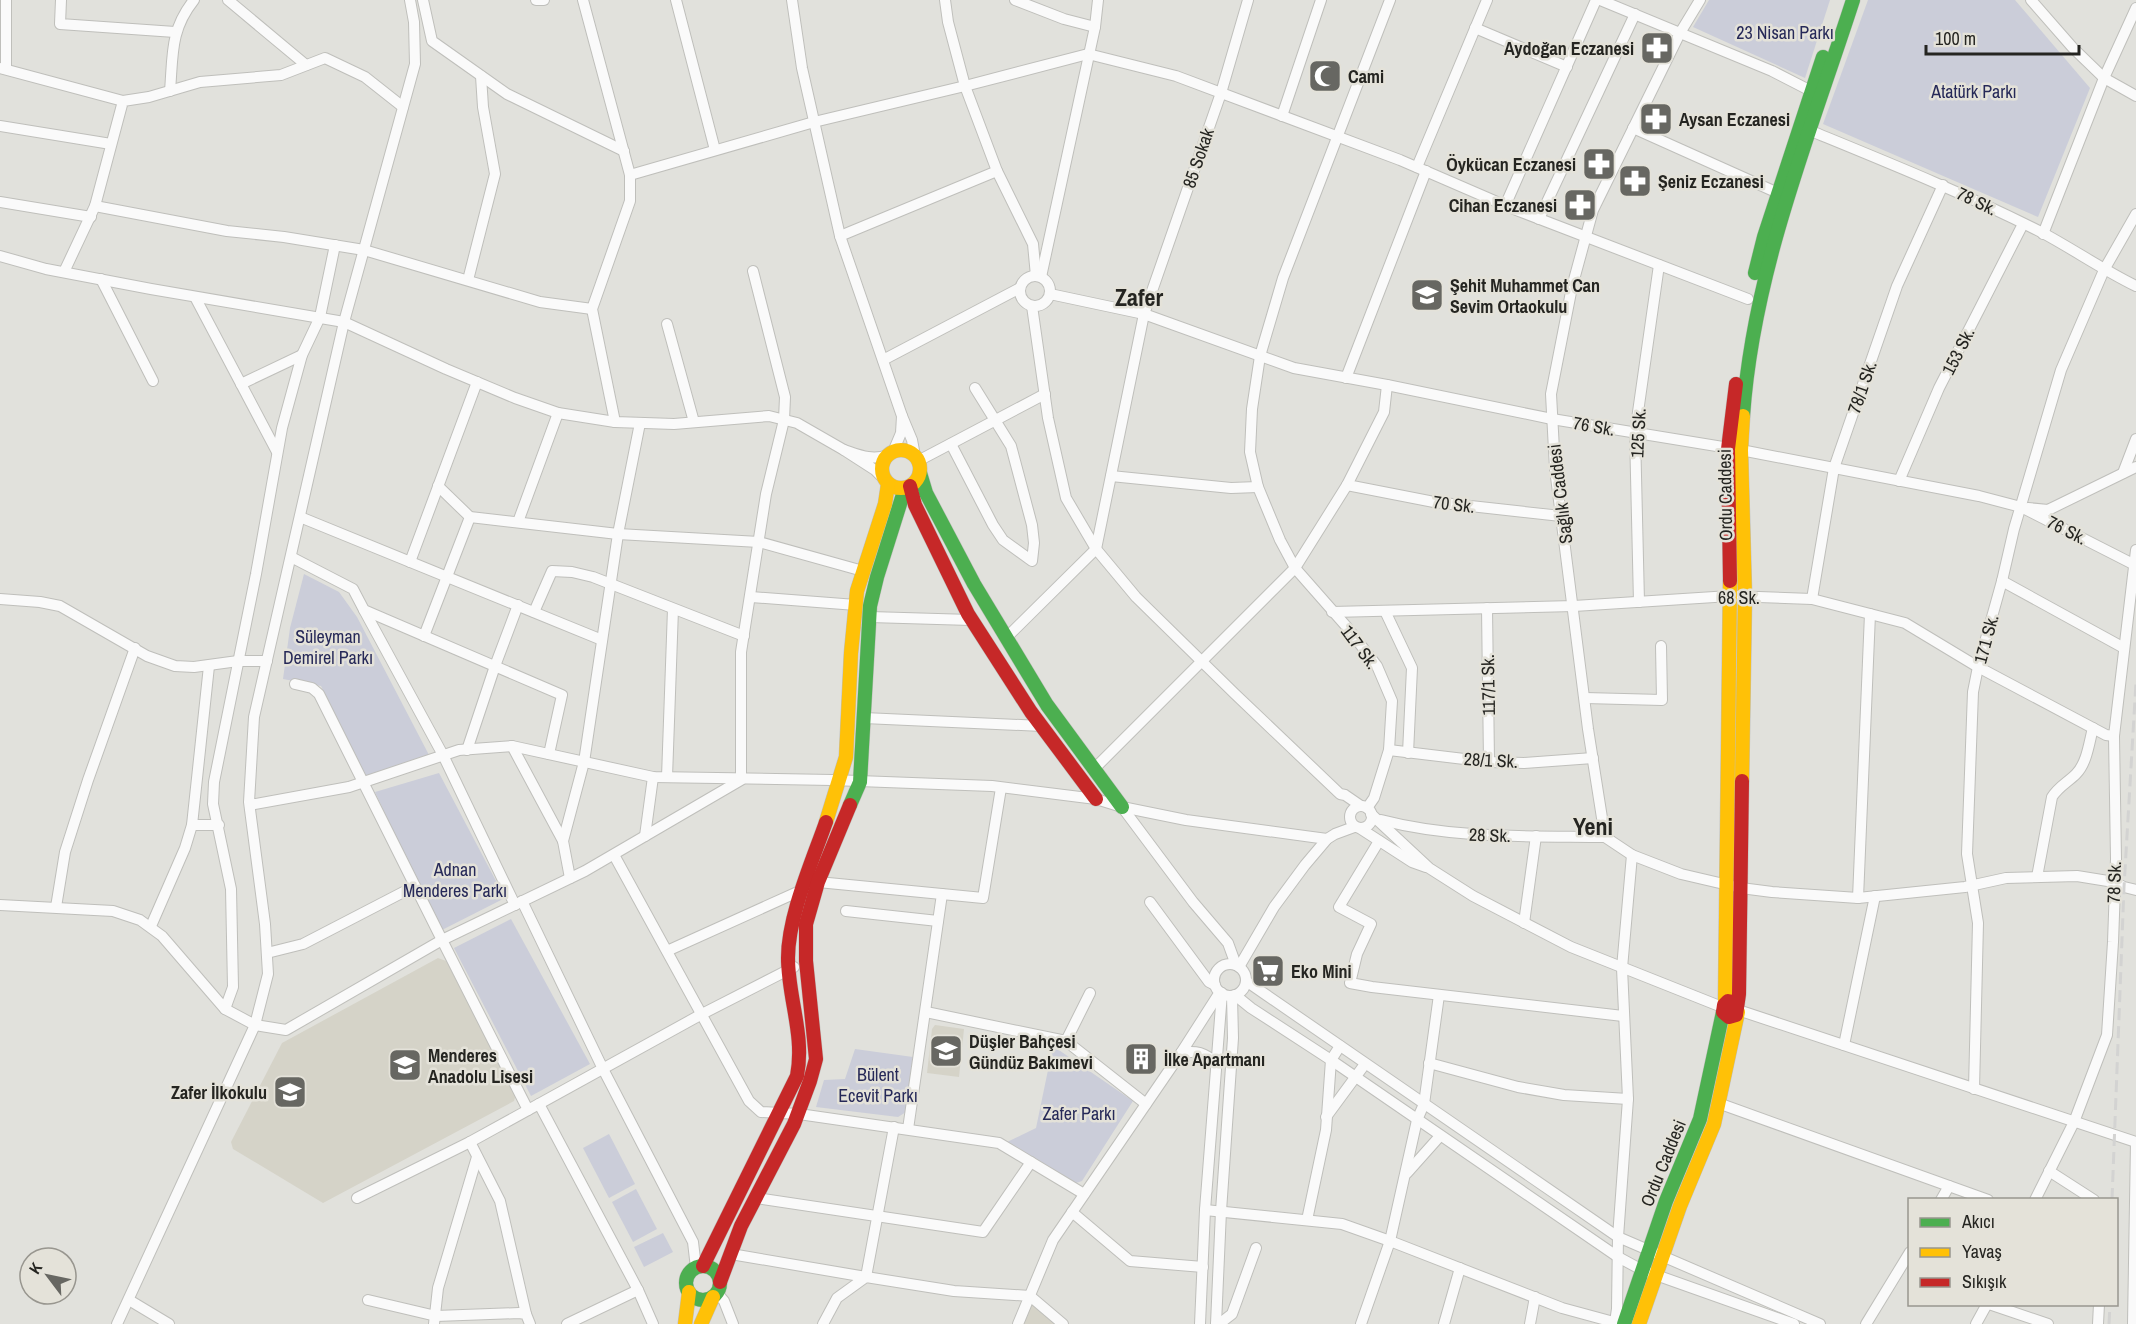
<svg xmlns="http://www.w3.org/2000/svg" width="2136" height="1324" font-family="'Archivo Narrow',sans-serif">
<rect width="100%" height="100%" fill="#e1e1dc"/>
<g fill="#d5d3c8">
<polygon points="438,958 446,961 516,1094 514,1101 323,1203 233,1149 231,1142 282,1043"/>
<polygon points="935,1025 964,1029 959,1077 927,1073 932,1029"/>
<polygon points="1030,1296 1063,1324 1017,1324"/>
</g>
<g fill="#cbcdd9">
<polygon points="1709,0 1830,0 1805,78 1693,27"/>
<polygon points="1868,0 2015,0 2090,88 2038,217 1823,124"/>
<polygon points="304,574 339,592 357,617 429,755 365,776 321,686 283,679 290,628"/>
<polygon points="439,773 505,898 440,931 375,792"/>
<polygon points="511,919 590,1064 531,1096 454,948"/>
<polygon points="1053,1046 1133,1101 1082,1181 1076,1183 1005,1143 1036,1128"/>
<polygon points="855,1049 913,1057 906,1112 898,1117 816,1107 824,1080 845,1079"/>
<polygon points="609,1134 635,1184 609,1198 583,1148"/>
<polygon points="636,1189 657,1229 633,1242 612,1202"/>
<polygon points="663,1233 673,1252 644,1267 634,1247"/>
</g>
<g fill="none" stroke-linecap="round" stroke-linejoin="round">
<defs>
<g id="street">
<polyline points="61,0 60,24 175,32"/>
<polyline points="228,0 306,65"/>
<polyline points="423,0 432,41 507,94 624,151"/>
<polyline points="536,0 544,0"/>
<polyline points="583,0 630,175 630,201 592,309 615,422"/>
<polyline points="676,0 715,150"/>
<polyline points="792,0 802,68 840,236 902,416"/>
<polyline points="945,0 948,22 965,86 997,171 1033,244 1036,276"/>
<polyline points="1015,0 1064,19 1095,27"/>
<polyline points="1600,0 1772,71 1811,91 1818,92"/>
<polyline points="2031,0 2073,48 2104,78 2136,96"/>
<polyline points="1475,28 1567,67"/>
<polyline points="0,68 123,101"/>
<polyline points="6,69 6,0"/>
<path d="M170,91C173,55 170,30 194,0"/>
<polyline points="1282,116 1321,0"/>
<polyline points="0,126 111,144"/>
<polyline points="1633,128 1778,193"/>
<path d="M1811,131C1889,163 1966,194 2041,232C2073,249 2103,270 2136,286"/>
<polyline points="1417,167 1487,0"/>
<polyline points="630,175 814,122 965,86 1088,54 1176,76 1400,160 1511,208 1748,299"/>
<polyline points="0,202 91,217"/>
<polyline points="95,206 227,231 284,237 364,250 540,302 592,309"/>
<polyline points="1505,206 1596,0"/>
<polyline points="1539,219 1635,14"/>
<polyline points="2043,234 2104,78 2136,8"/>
<polyline points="840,236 997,171"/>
<polyline points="0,256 46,269 151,289 344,322 446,369 515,398 558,413 615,422 674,424 769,416 797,423 844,450"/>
<polyline points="64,272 95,206 123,101 149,97 200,82 281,75 325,58 365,77 403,107"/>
<circle cx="1035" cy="291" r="15"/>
<polyline points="1041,277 1095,27 1098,0"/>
<polyline points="101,279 153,381"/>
<polyline points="468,280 495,174 483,107 481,76"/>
<polyline points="1050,294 1144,314 1294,368 1387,385 1552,419 1741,450 1979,496 2021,507 2133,564"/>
<polyline points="195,297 277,452"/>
<polyline points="1032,306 1048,418 1066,498 1096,549 1136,597 1235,694 1340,794 1345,795 1361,806"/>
<polyline points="667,324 694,422"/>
<polyline points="883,360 1020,288"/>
<polyline points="1346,378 1426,171"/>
<polyline points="241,384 302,355"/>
<polyline points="951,444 993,525 1003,540 1032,561 1034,543 1032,525 1011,446 975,388"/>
<polyline points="893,452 901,433 902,416 912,440 915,456"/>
<polyline points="918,461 1045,394"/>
<polyline points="2123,473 2136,439"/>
<polyline points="1111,476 1231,488 1258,487"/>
<path d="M884,479L875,470L844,450C859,455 872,461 888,455"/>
<polyline points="1899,481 1939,388 2023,224"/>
<polyline points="1347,485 1434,502 1561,516"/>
<polyline points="438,486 470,517 618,534 759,542 863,571"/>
<polyline points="2028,508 2048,510 2136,467"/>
<polyline points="300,517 602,640"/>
<polyline points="518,522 558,413"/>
<polyline points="291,557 353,589 364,610 562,695 549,754"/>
<polyline points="410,562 477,382"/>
<polyline points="2002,581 2124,648"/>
<polyline points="751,597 856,605"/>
<polyline points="0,599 40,602 60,606 147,656 175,666 194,667 238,661 267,661"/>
<polyline points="1812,599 1834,468 1897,286 1943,185"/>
<polyline points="1639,602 1635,433 1659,265"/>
<polyline points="1487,608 1489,762"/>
<polyline points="364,610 443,755 515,905"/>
<polyline points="1385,611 1412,668 1408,753"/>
<polyline points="534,612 552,571 572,572 593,577 744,636"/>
<polyline points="1332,612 1574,606 1730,596 1812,599 1905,623 1978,667 2106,735 2114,736"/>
<polyline points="870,617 971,620"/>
<polyline points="424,636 470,517"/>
<polyline points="1006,638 1096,549 1144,314 1221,93 1248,0"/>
<polyline points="295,684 312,688 319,694 442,940 585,871 741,780 741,652 766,494 784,420 785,397 753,271"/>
<polyline points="1585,698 1662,700 1661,646"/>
<polyline points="864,718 1042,726"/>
<polyline points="512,746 563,841"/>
<polyline points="467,750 495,666 518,605"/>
<polyline points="1389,750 1489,762 1524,763 1593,758"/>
<polyline points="1094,769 1295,568 1347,485 1384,412 1387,385"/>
<polyline points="667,777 673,609"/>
<polyline points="250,805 349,787 459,750 512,746 653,777 832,780 992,786 1096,799 1122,807 1186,820 1327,839"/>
<circle cx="1361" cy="817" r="11"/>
<polyline points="1122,807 1193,902 1228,943 1236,965"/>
<polyline points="1367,808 1374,798 1389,750 1392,701 1377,666 1346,626 1295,568 1280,540 1258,487 1250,452 1252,409 1260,356 1283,278 1390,0"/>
<polyline points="1371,814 1429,868 1473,896 1571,947 1722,1007"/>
<path d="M1381,820C1454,839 1530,836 1605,837"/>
<polyline points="192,825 219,825"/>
<polyline points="1361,829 1412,862 1426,867"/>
<polyline points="645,836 653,777"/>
<polyline points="1605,837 1588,729 1555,469 1551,394 1572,287 1593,210 1680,33 1700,0"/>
<polyline points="1605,837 1632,855 1681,874 1741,888 1772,892 1858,898 1965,887 2006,878 2077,876 2114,882 2124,887 2136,890"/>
<polyline points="1379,841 1339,907 1371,924 1357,954 1350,983 1372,987 1623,1016"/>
<polyline points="614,855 749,1101 761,1112 799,1114 999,1143 1084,1194"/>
<path d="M2037,877L2052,797C2058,787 2068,782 2076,774C2087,763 2089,743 2093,728"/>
<polyline points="570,878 563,841 584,762 618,534 640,423"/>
<polyline points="818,882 983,898 1001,788"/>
<polyline points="1858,898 1870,614"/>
<polyline points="522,901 603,1069 693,1242 696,1268"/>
<polyline points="1150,902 1209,982 1215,985"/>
<polyline points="0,905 113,911 140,920 162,936 225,1009 255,1025 286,1030 442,940 528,1110"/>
<polyline points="56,907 65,852 88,780 135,648"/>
<polyline points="846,911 938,921"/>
<polyline points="1524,923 1536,836"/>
<polyline points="151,926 185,848 192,825 209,666"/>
<polyline points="667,951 802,890"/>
<polyline points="267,953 303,944 415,886"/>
<circle cx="1230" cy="980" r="16"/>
<polyline points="1239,967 1274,907 1305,865 1327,839 1335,834 1354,827"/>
<polyline points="1246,981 1618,1237 1820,1324"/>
<polyline points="1235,995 1251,1008 1331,1060 1618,1257 1642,1270 1794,1324"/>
<polyline points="225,1009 233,987 231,889 213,804 214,782 256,574 282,428 302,355 320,317 335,245"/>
<polyline points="1738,1010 2136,1142"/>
<polyline points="926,1012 1066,1041 1146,1104"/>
<polyline points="1066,1041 1090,993"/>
<polyline points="1844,1045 1875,896"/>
<path d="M1181,1053C1196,1050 1205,1053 1216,1063"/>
<polyline points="1429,1063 1518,1087 1564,1095 1628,1099"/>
<polyline points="1974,1089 1978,923 1967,854 1973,692 1978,667 2002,581 2014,529 2061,370 2104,270 2136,214"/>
<polyline points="1718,1103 1988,1200"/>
<polyline points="539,1104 638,1290 567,1324"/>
<polyline points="1326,1117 1365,1064"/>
<polyline points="908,1129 942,894"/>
<polyline points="470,1142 702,1014 794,967"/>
<polyline points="2049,1171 2094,1200"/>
<polyline points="1407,1173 1440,1136"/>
<polyline points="357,1198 470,1142 500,1201 526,1314"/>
<polyline points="756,1198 983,1232 1031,1162"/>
<polyline points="1941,1200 1949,1186"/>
<polyline points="2035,1200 2074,1122 2107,1035 2113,942 2116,859 2114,736 2136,550"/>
<polyline points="1205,1210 1342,1224 1390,1241 1562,1308 1621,1324"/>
<polyline points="1072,1212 1130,1261 1203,1267"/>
<polyline points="1307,1220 1326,1130 1331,1060 1340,1046"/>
<polyline points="731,1254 866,1277 894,1127"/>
<polyline points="638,1290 653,1324"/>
<polyline points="717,1293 724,1301 733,1324"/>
<polyline points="129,1300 169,1324"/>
<polyline points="368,1300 436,1316 519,1313 526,1314 530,1324"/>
<polyline points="1989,1304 2048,1324"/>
<polyline points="1615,1322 1617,1309 1618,1237 1628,1099 1622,968 1632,855"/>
<polyline points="117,1324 255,1025 268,974 265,924 249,802 254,717 344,322 415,64 414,22 410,0"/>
<polyline points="434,1324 438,1288 477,1157"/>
<polyline points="823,1324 837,1298 866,1277 954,1291 1030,1296 1063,1324"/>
<polyline points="1018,1324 1053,1240 1181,1053 1220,992"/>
<polyline points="1200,1324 1205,1210 1222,993"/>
<polyline points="1216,1324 1221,1211 1233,1038 1232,996"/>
<polyline points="1216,1324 1223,1321 1232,1314 1256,1248"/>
<polyline points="1361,1324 1390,1241 1417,1120 1424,1104 1439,995"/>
<polyline points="1444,1324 1460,1268"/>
<polyline points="1530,1324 1535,1297"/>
<polyline points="1866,1324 1910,1252"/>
<polyline points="1976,1324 1987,1304"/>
<polyline points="2098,1324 2099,1304"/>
<polyline points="2133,1324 2136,1142"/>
</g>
<g id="fast">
<polyline points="1755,273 1764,237 1823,57"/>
<path d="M1743,416C1753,272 1809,136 1853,0"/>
<polyline points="920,473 926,493 974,584 1047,705 1122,807"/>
<polyline points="850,805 860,782 870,606 877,577 905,488"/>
<circle cx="703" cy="1283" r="17"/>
<polyline points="1624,1324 1666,1201 1700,1119 1723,1012"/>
</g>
<g id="slow">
<circle cx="901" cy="469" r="19"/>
<polyline points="1742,781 1745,596 1741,450 1743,416"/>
<polyline points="826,822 846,757 851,653 857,591 885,504 888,484"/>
<polyline points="1725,1003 1730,581"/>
<polyline points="685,1324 689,1292"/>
<polyline points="701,1324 713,1297"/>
<polyline points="1639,1324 1680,1206 1714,1124 1738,1012"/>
</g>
<g id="jam">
<polyline points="910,486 915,505 968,614 1031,712 1096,799"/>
<polyline points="1730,581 1728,449 1736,384"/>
<polyline points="1737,1006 1733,1002 1728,1001 1724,1005 1723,1012 1729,1017 1736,1015 1739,994 1742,781"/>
<path d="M703,1266L797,1076C805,1035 788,998 788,958C788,916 812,862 826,822"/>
<polyline points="720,1282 741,1226 794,1124 810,1081 816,1059 806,961 806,924 818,882 850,805"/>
</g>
</defs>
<use href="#street" stroke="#bfbfbb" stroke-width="12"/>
<use href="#fast" stroke="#bfbfbb" stroke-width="15"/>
<use href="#slow" stroke="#bfbfbb" stroke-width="15"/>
<use href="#jam" stroke="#bfbfbb" stroke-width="15"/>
<use href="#street" stroke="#fafafa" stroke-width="10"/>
<use href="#fast" stroke="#4caf50" stroke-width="14"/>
<use href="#slow" stroke="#ffc107" stroke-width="14"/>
<use href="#jam" stroke="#c62828" stroke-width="14"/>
<g stroke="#d3d3d2" stroke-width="3" stroke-dasharray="12 6" stroke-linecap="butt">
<polyline points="2112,1200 2124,887 2136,682"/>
<polyline points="2109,1324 2110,1304"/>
</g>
</g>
<defs>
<symbol id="pharmacy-square" viewBox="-11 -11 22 22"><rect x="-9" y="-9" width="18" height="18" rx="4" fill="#676762" stroke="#e4e2d9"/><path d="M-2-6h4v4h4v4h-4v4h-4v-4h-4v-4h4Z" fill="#fff"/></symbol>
<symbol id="mosque-square" viewBox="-11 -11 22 22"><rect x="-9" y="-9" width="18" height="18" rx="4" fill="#676762" stroke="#e4e2d9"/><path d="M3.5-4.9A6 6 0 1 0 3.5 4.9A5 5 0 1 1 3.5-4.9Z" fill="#fff"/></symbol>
<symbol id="school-square" viewBox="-11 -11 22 22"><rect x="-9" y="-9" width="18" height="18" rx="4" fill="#676762" stroke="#e4e2d9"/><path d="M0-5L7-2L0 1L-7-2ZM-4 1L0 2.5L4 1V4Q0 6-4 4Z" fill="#fff"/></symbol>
<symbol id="supermarket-square" viewBox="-11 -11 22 22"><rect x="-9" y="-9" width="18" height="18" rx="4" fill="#676762" stroke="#e4e2d9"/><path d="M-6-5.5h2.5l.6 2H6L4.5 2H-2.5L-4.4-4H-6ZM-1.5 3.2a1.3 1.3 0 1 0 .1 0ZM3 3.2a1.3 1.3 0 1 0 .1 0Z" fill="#fff"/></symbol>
<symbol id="building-square" viewBox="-11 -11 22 22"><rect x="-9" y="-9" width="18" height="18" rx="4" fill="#676762" stroke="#e4e2d9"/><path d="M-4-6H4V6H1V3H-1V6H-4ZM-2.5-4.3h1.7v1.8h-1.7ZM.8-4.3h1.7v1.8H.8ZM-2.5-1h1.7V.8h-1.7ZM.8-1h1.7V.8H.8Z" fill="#fff"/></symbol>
</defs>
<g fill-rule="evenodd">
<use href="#pharmacy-square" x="1638" y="29" width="38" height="38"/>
<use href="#mosque-square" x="1306" y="57" width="38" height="38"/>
<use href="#pharmacy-square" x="1637" y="100" width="38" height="38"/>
<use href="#pharmacy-square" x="1580" y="145" width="38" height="38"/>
<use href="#pharmacy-square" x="1616" y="162" width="38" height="38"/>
<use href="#pharmacy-square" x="1561" y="186" width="38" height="38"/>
<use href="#school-square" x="1408" y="276" width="38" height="38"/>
<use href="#supermarket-square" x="1249" y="952" width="38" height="38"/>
<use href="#school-square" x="927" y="1032" width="38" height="38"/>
<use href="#building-square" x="1122" y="1040" width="38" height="38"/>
<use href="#school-square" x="386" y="1046" width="38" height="38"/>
<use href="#school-square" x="271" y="1073" width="38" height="38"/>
</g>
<g text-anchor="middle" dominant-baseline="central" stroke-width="5" stroke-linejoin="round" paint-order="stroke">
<g font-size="18" fill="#262958" stroke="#e4e2d9">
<text x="1785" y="32">23 Nisan Parkı</text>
<text x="1974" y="91">Atatürk Parkı</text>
<text x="328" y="636">Süleyman<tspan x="328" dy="21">Demirel Parkı</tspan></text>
<text x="455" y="869">Adnan<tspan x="455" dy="21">Menderes Parkı</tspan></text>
<text x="878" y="1074">Bülent<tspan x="878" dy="21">Ecevit Parkı</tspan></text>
<text x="1079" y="1113">Zafer Parkı</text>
</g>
<g font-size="18" font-weight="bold" fill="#252521" stroke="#e4e2d9" text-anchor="start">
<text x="1634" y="48" text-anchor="end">Aydoğan Eczanesi</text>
<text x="1348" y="76">Cami</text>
<text x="1679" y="119">Aysan Eczanesi</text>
<text x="1576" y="164" text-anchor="end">Öykücan Eczanesi</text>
<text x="1658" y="181">Şeniz Eczanesi</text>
<text x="1557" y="205" text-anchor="end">Cihan Eczanesi</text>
<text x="1450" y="285">Şehit Muhammet Can<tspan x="1450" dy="21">Sevim Ortaokulu</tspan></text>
<text x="1291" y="971">Eko Mini</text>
<text x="969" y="1041">Düşler Bahçesi<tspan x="969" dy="21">Gündüz Bakımevi</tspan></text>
<text x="428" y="1055">Menderes<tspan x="428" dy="21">Anadolu Lisesi</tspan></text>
<text x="1164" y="1059">İlke Apartmanı</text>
<text x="267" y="1092" text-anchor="end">Zafer İlkokulu</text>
</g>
<g font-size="18" fill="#252521" stroke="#e4e2d9">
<text transform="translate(1198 158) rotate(-71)">85 Sokak</text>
<text transform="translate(1977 201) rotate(26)">78 Sk.</text>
<text transform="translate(1958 351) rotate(-63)">153 Sk.</text>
<text transform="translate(1862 387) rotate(-71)">78/1 Sk.</text>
<text transform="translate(1594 426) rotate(10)">76 Sk.</text>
<text transform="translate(1638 433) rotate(-87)">125 Sk.</text>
<text transform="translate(1560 494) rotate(-97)">Sağlık Caddesi</text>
<text transform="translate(1725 495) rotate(-91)">Ordu Caddesi</text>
<text transform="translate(1454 504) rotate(7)">70 Sk.</text>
<text transform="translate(2067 530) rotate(27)">76 Sk.</text>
<text x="1739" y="597">68 Sk.</text>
<text transform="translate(1986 639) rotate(-75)">171 Sk.</text>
<text transform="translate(1360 647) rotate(53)">117 Sk.</text>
<text transform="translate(1488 685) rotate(-91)">117/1 Sk.</text>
<text transform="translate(1491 760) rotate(3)">28/1 Sk.</text>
<text transform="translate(1490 835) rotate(2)">28 Sk.</text>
<text transform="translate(2114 882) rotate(-88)">78 Sk.</text>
<text transform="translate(1663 1163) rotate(-68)">Ordu Caddesi</text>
</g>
<g font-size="24" font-weight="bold" fill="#252521" stroke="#e4e2d9">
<text x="1139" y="297">Zafer</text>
<text x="1593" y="826">Yeni</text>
</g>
</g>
<rect x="1908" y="1198" width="210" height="108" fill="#e4e2d9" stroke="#98968f" stroke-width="1.5"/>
<rect x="1920" y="1218" width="30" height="9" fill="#4caf50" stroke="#98968f" stroke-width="1.5"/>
<text x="1962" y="1228" font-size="18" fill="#252521">Akıcı</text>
<rect x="1920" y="1248" width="30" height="9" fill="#ffc107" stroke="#98968f" stroke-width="1.5"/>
<text x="1962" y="1258" font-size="18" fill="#252521">Yavaş</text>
<rect x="1920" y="1278" width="30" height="9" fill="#c62828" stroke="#98968f" stroke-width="1.5"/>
<text x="1962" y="1288" font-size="18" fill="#252521">Sıkışık</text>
<g transform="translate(48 1276) rotate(302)"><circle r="28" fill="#e4e2d9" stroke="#98968f" stroke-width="1.5"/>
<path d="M0-4.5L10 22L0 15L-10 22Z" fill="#676762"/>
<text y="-9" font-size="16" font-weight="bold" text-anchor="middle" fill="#252521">K</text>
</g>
<path d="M1926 45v9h153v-9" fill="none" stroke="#252521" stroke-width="3"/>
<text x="1935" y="45" font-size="18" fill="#252521" stroke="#e4e2d9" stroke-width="4.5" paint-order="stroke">100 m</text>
</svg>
